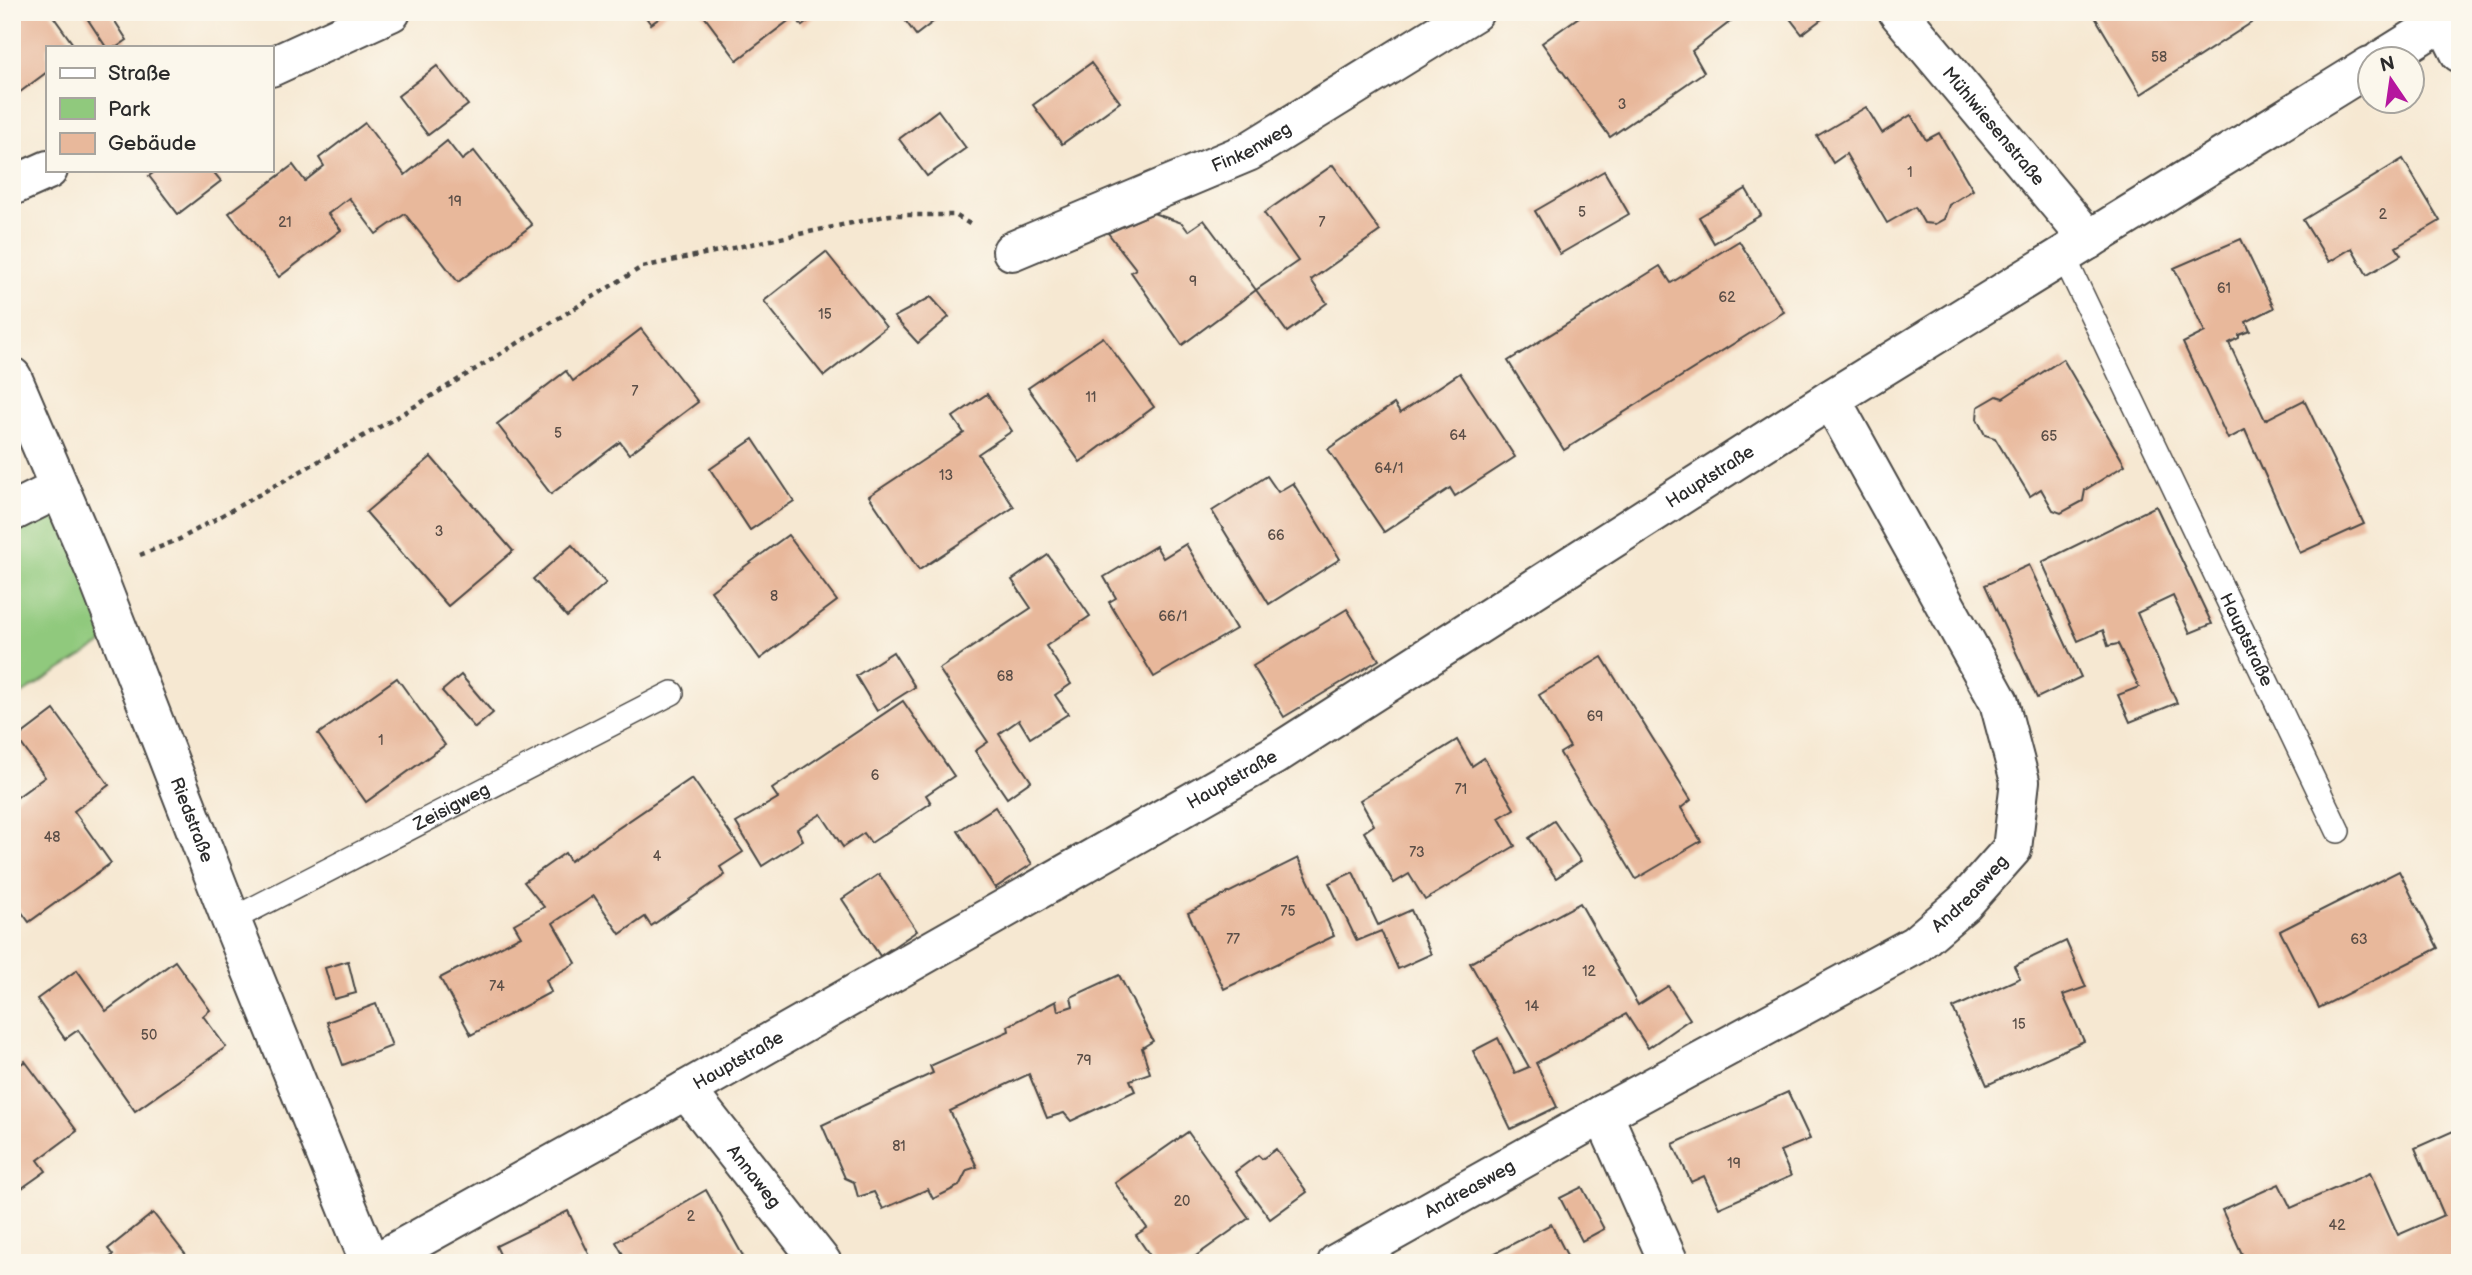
<svg xmlns="http://www.w3.org/2000/svg" width="2472" height="1275" font-family="'Balsamiq Sans',sans-serif">
<rect width="100%" height="100%" fill="#fbf7ec"/>
<filter id="ink" filterUnits="userSpaceOnUse"><feTurbulence type="fractalNoise" baseFrequency=".0143" numOctaves="2"/><feDisplacementMap in="SourceGraphic" scale="14" xChannelSelector="R" yChannelSelector="G"/><feConvolveMatrix kernelMatrix="1 2 1 2 8 2 1 2 1" color-interpolation-filters="sRGB"/></filter>
<filter id="wash" filterUnits="userSpaceOnUse"><feTurbulence type="fractalNoise" baseFrequency=".00686" numOctaves="4" result="noise"/><feDisplacementMap in="SourceGraphic" scale="28" xChannelSelector="R" yChannelSelector="G"/><feGaussianBlur stdDeviation="1.57" result="paint"/><feColorMatrix in="noise" values="0 0 0 0 0 0 0 0 0 0 0 0 0 0 0 0 0 1.4 0 .05"/><feComposite in="paint" operator="in"/></filter>
<g filter="url(#wash)">
<rect width="100%" height="100%" fill="#f6e8d2"/>
<polygon fill="#90c97d" stroke="#5e7a54" stroke-width="2" points="58,489 119,633 12,700 12,512"/>
<g id="blocks">
<g fill="#e8b89b">
<polygon points="12,12 50,12 75,47 47,47 47,72 12,98"/>
<polygon points="83,12 109,12 127,40 117,47 106,47"/>
<polygon points="642,12 668,12 651,24"/>
<polygon points="701,12 820,12 802,26 795,16 737,60"/>
<polygon points="899,12 946,12 916,35"/>
<polygon points="1586,12 1743,12 1692,51 1704,72 1610,137 1542,43"/>
<polygon points="1785,12 1831,12 1802,34"/>
<polygon points="2092,12 2268,12 2141,94"/>
<polygon points="1091,63 1120,102 1062,144 1033,105"/>
<polygon points="437,66 468,105 428,135 398,96"/>
<polygon points="1866,107 1882,133 1911,115 1926,140 1939,133 1973,190 1949,205 1944,219 1935,224 1924,223 1915,207 1887,223 1846,154 1833,163 1817,136"/>
<polygon points="938,110 966,148 927,176 899,139"/>
<polygon points="365,123 405,175 447,141 462,160 474,151 532,225 458,282 405,214 376,234 349,198 328,214 341,230 279,277 229,213 293,165 305,181 324,166 319,158"/>
<polygon points="2403,159 2440,221 2396,247 2401,255 2367,275 2352,248 2329,262 2303,220"/>
<polygon points="1333,165 1380,231 1311,280 1327,303 1287,332 1256,290 1298,261 1264,213"/>
<polygon points="157,170 212,170 221,181 178,214 149,176"/>
<polygon points="1604,171 1629,214 1560,254 1535,211"/>
<polygon points="1746,189 1761,215 1714,243 1699,217"/>
<polygon points="1153,213 1182,223 1188,231 1204,220 1256,290 1182,345 1131,272 1136,269 1108,233"/>
<polygon points="2241,239 2274,308 2246,322 2250,331 2239,335 2239,338 2229,343 2265,420 2304,400 2364,524 2300,553 2245,430 2228,439 2183,343 2205,332 2174,268"/>
<polygon points="1739,241 1784,312 1564,450 1508,361 1660,266 1671,283"/>
<polygon points="826,252 886,327 824,376 764,301"/>
<polygon points="931,297 949,317 918,343 894,317"/>
<polygon points="641,329 698,402 629,454 620,442 551,494 497,424 566,371 573,381"/>
<polygon points="1103,337 1154,407 1080,462 1028,388"/>
<polygon points="2063,359 2125,465 2085,490 2083,501 2061,513 2053,510 2041,489 2030,496 1995,438 1985,435 1977,419 1978,407 1997,396 2003,398"/>
<polygon points="1460,373 1515,457 1455,496 1450,488 1384,532 1328,449 1394,404 1400,413"/>
<polygon points="987,394 1012,431 978,454 1014,507 919,570 869,496 964,433 953,417"/>
<polygon points="753,439 794,501 750,530 710,469"/>
<polygon points="431,457 513,551 448,606 366,512"/>
<polygon points="1267,476 1278,492 1293,483 1340,559 1269,604 1212,511"/>
<polygon points="2156,506 2212,624 2190,633 2173,596 2137,613 2177,703 2130,722 2118,695 2139,687 2118,644 2108,646 2103,630 2078,641 2042,562"/>
<polygon points="788,535 837,601 760,659 711,591"/>
<polygon points="1186,544 1236,629 1154,677 1109,602 1116,598 1104,577 1156,546 1163,558"/>
<polygon points="572,545 606,583 567,617 533,579"/>
<polygon points="1048,555 1090,616 1046,646 1071,684 1055,695 1068,714 1030,738 1019,720 999,734 1031,781 1007,798 975,751 988,742 939,669 1031,608 1012,580"/>
<polygon points="2029,565 2081,677 2037,698 1985,585"/>
<polygon points="1347,609 1379,660 1284,717 1253,666"/>
<polygon points="893,652 915,687 877,711 856,676"/>
<polygon points="1602,657 1691,800 1681,808 1701,841 1636,879 1560,753 1570,747 1539,695"/>
<polygon points="461,675 493,713 475,728 442,691"/>
<polygon points="397,678 445,745 366,802 318,734"/>
<polygon points="903,701 954,776 926,795 931,803 871,843 864,833 843,847 821,814 797,829 803,840 762,866 736,823 778,798 772,789"/>
<polygon points="54,710 109,785 74,811 111,863 29,922 18,907 12,912 12,801 45,777 17,738"/>
<polygon points="1457,740 1472,766 1484,758 1514,809 1499,818 1515,846 1425,900 1409,874 1394,883 1364,832 1374,825 1360,800"/>
<polygon points="692,778 743,852 720,867 725,875 651,926 645,917 620,934 594,896 553,923 576,963 546,980 551,992 471,1035 440,978 521,936 514,924 544,907 524,882 565,853 570,861"/>
<polygon points="995,807 1032,864 995,888 958,831"/>
<polygon points="1554,821 1581,861 1556,878 1529,838"/>
<polygon points="1298,858 1334,936 1224,989 1188,913"/>
<polygon points="2399,871 2438,948 2319,1008 2280,931"/>
<polygon points="1353,872 1378,925 1411,910 1431,954 1398,969 1381,931 1357,941 1329,883"/>
<polygon points="879,874 917,931 880,956 842,899"/>
<polygon points="1580,903 1638,1005 1668,986 1690,1019 1648,1048 1626,1014 1536,1063 1557,1107 1511,1129 1473,1051 1498,1038 1515,1073 1529,1067 1470,963"/>
<polygon points="2066,941 2086,987 2063,995 2084,1041 1987,1085 1953,1008 2020,978 2014,966"/>
<polygon points="175,961 210,1010 203,1016 226,1047 135,1111 78,1030 65,1039 37,999 77,970 106,1011"/>
<polygon points="348,961 356,993 334,999 325,968"/>
<polygon points="1119,975 1153,1041 1142,1048 1150,1073 1130,1080 1135,1091 1071,1121 1064,1113 1047,1118 1029,1074 950,1111 977,1167 967,1170 959,1186 933,1199 928,1189 883,1209 874,1192 858,1197 854,1182 845,1178 822,1125 933,1073 930,1066 1009,1031 1008,1026 1056,1001 1058,1011 1073,1006 1071,997"/>
<polygon points="376,1004 392,1046 343,1065 327,1022"/>
<polygon points="25,1061 77,1131 38,1160 46,1171 12,1195 12,1071"/>
<polygon points="1788,1092 1810,1139 1780,1151 1791,1176 1719,1208 1704,1176 1691,1182 1673,1144"/>
<polygon points="2460,1128 2460,1231 2453,1234 2460,1250 2460,1261 2456,1263 2299,1263 2298,1261 2246,1263 2222,1210 2279,1184 2291,1208 2370,1173 2398,1235 2444,1215 2415,1148"/>
<polygon points="1188,1132 1249,1218 1186,1263 1155,1263 1136,1235 1147,1228 1115,1183"/>
<polygon points="1276,1149 1307,1192 1270,1219 1235,1172 1258,1155 1262,1159"/>
<polygon points="1582,1187 1604,1229 1582,1241 1560,1198"/>
<polygon points="706,1190 747,1263 628,1263 616,1242"/>
<polygon points="568,1211 590,1256 575,1263 504,1263 496,1246"/>
<polygon points="153,1213 186,1255 176,1263 103,1263 113,1255 108,1249"/>
<polygon points="1551,1224 1571,1263 1476,1263"/>
</g>
</g>
</g>
<g filter="url(#ink)">
<use href="#blocks" fill-opacity="0" stroke="#494744" stroke-width="2"/>
<g fill="none" stroke-linecap="round" stroke-linejoin="round">
<defs>
<g id="service">
<path id="s1" d="M2064,257L2338,831"/>
<path id="s2" d="M231,920L672,693"/>
</g>
<g id="minor">
<path id="s3" d="M1898,12L2089,240"/>
<polyline points="2444,21 2460,53"/>
<polyline points="271,67 391,12"/>
<polyline points="12,186 48,170"/>
<path id="s4" d="M1012,251L1248,152L1474,12"/>
<path id="s5" d="M12,377L96,573L231,920L370,1263"/>
<polyline points="12,512 58,489"/>
<path id="s6" d="M686,1090L822,1263"/>
<polyline points="1603,1114 1669,1263"/>
<path id="s7" d="M1337,1263L1603,1114L1915,945L1964,903L2012,849L2020,781L1999,702L1831,399"/>
</g>
<g id="tertiary">
<polyline points="2381,60 2458,12"/>
<path id="s8" d="M375,1263L686,1090L1273,756L1831,399L2370,66"/>
</g>
</defs>
<use href="#service" stroke="#494744" stroke-width="26"/>
<use href="#minor" stroke="#494744" stroke-width="42"/>
<use href="#tertiary" stroke="#494744" stroke-width="42"/>
<polyline stroke="#494744" stroke-width="4.5" stroke-dasharray="5 5" stroke-linecap="butt" points="140,555 180,539 399,416 642,267 890,215 955,215 973,226"/>
<use href="#service" stroke="#fff" stroke-width="23"/>
<use href="#minor" stroke="#fff" stroke-width="38"/>
<use href="#tertiary" stroke="#fff" stroke-width="38"/>
</g>
</g>
<g text-anchor="middle" dominant-baseline="central" stroke-width="7" stroke-linejoin="round" paint-order="stroke">
<g font-size="14" fill="#5a4e47">
<text x="2159" y="57">58</text>
<text x="1622" y="104">3</text>
<text x="1910" y="172">1</text>
<text x="455" y="201">19</text>
<text x="1582" y="212">5</text>
<text x="2383" y="214">2</text>
<text x="285" y="222">21</text>
<text x="1322" y="222">7</text>
<text x="1193" y="281">9</text>
<text x="2224" y="288">61</text>
<text x="1727" y="297">62</text>
<text x="825" y="314">15</text>
<text x="635" y="391">7</text>
<text x="1091" y="397">11</text>
<text x="558" y="433">5</text>
<text x="1458" y="435">64</text>
<text x="2049" y="436">65</text>
<text x="1389" y="468">64/1</text>
<text x="946" y="475">13</text>
<text x="439" y="531">3</text>
<text x="1276" y="535">66</text>
<text x="774" y="596">8</text>
<text x="1173" y="616">66/1</text>
<text x="1005" y="676">68</text>
<text x="1595" y="716">69</text>
<text x="381" y="740">1</text>
<text x="875" y="775">6</text>
<text x="1461" y="789">71</text>
<text x="52" y="837">48</text>
<text x="1417" y="852">73</text>
<text x="657" y="856">4</text>
<text x="1288" y="911">75</text>
<text x="1233" y="939">77</text>
<text x="2359" y="939">63</text>
<text x="1589" y="971">12</text>
<text x="497" y="986">74</text>
<text x="1532" y="1006">14</text>
<text x="2019" y="1024">15</text>
<text x="149" y="1035">50</text>
<text x="1084" y="1060">79</text>
<text x="899" y="1146">81</text>
<text x="1734" y="1163">19</text>
<text x="1182" y="1201">20</text>
<text x="691" y="1216">2</text>
<text x="2337" y="1225">42</text>
</g>
<g font-size="18" fill="#2b2b2b" stroke="#fbf7ec">
<text stroke="none"><textPath href="#s3" startOffset="149">Mühlwiesenstraße</textPath></text>
<text stroke="none"><textPath href="#s4" startOffset="261">Finkenweg</textPath></text>
<text stroke="none"><textPath href="#s8" startOffset="1550">Hauptstraße</textPath></text>
<text stroke="none"><textPath href="#s1" startOffset="424">Hauptstraße</textPath></text>
<text stroke="none"><textPath href="#s8" startOffset="984">Hauptstraße</textPath></text>
<text stroke="none"><textPath href="#s2" startOffset="248">Zeisigweg</textPath></text>
<text stroke="none"><textPath href="#s5" startOffset="478">Riedstraße</textPath></text>
<text stroke="none"><textPath href="#s7" startOffset="735">Andreasweg</textPath></text>
<text stroke="none"><textPath href="#s8" startOffset="416">Hauptstraße</textPath></text>
<text stroke="none"><textPath href="#s6" startOffset="110">Annaweg</textPath></text>
<text stroke="none"><textPath href="#s7" startOffset="152">Andreasweg</textPath></text>
</g>
</g>
<rect width="2472" height="1275" fill="none" stroke="#fbf7ec" stroke-width="42"/>
<rect x="46" y="46" width="228" height="126" fill="#fbf7ec" stroke="#a8a59f" stroke-width="2"/>
<rect x="60" y="68" width="35" height="10" fill="#ffffff" stroke="#a8a59f" stroke-width="2"/>
<text x="108" y="80" font-size="21" fill="#2b2b2b">Straße</text>
<rect x="60" y="98" width="35" height="21" fill="#90c97d" stroke="#a8a59f" stroke-width="2"/>
<text x="108" y="116" font-size="21" fill="#2b2b2b">Park</text>
<rect x="60" y="133" width="35" height="21" fill="#e8b89b" stroke="#a8a59f" stroke-width="2"/>
<text x="108" y="150" font-size="21" fill="#2b2b2b">Gebäude</text>
<g transform="translate(2391 80) rotate(347)"><circle r="33" fill="#fbf7ec" stroke="#a8a59f" stroke-width="2"/>
<path d="M0-5L12 26L0 18L-12 26Z" fill="#b5179e"/>
<text y="-10" font-size="19" font-weight="bold" text-anchor="middle" fill="#2b2b2b">N</text>
</g>
</svg>
